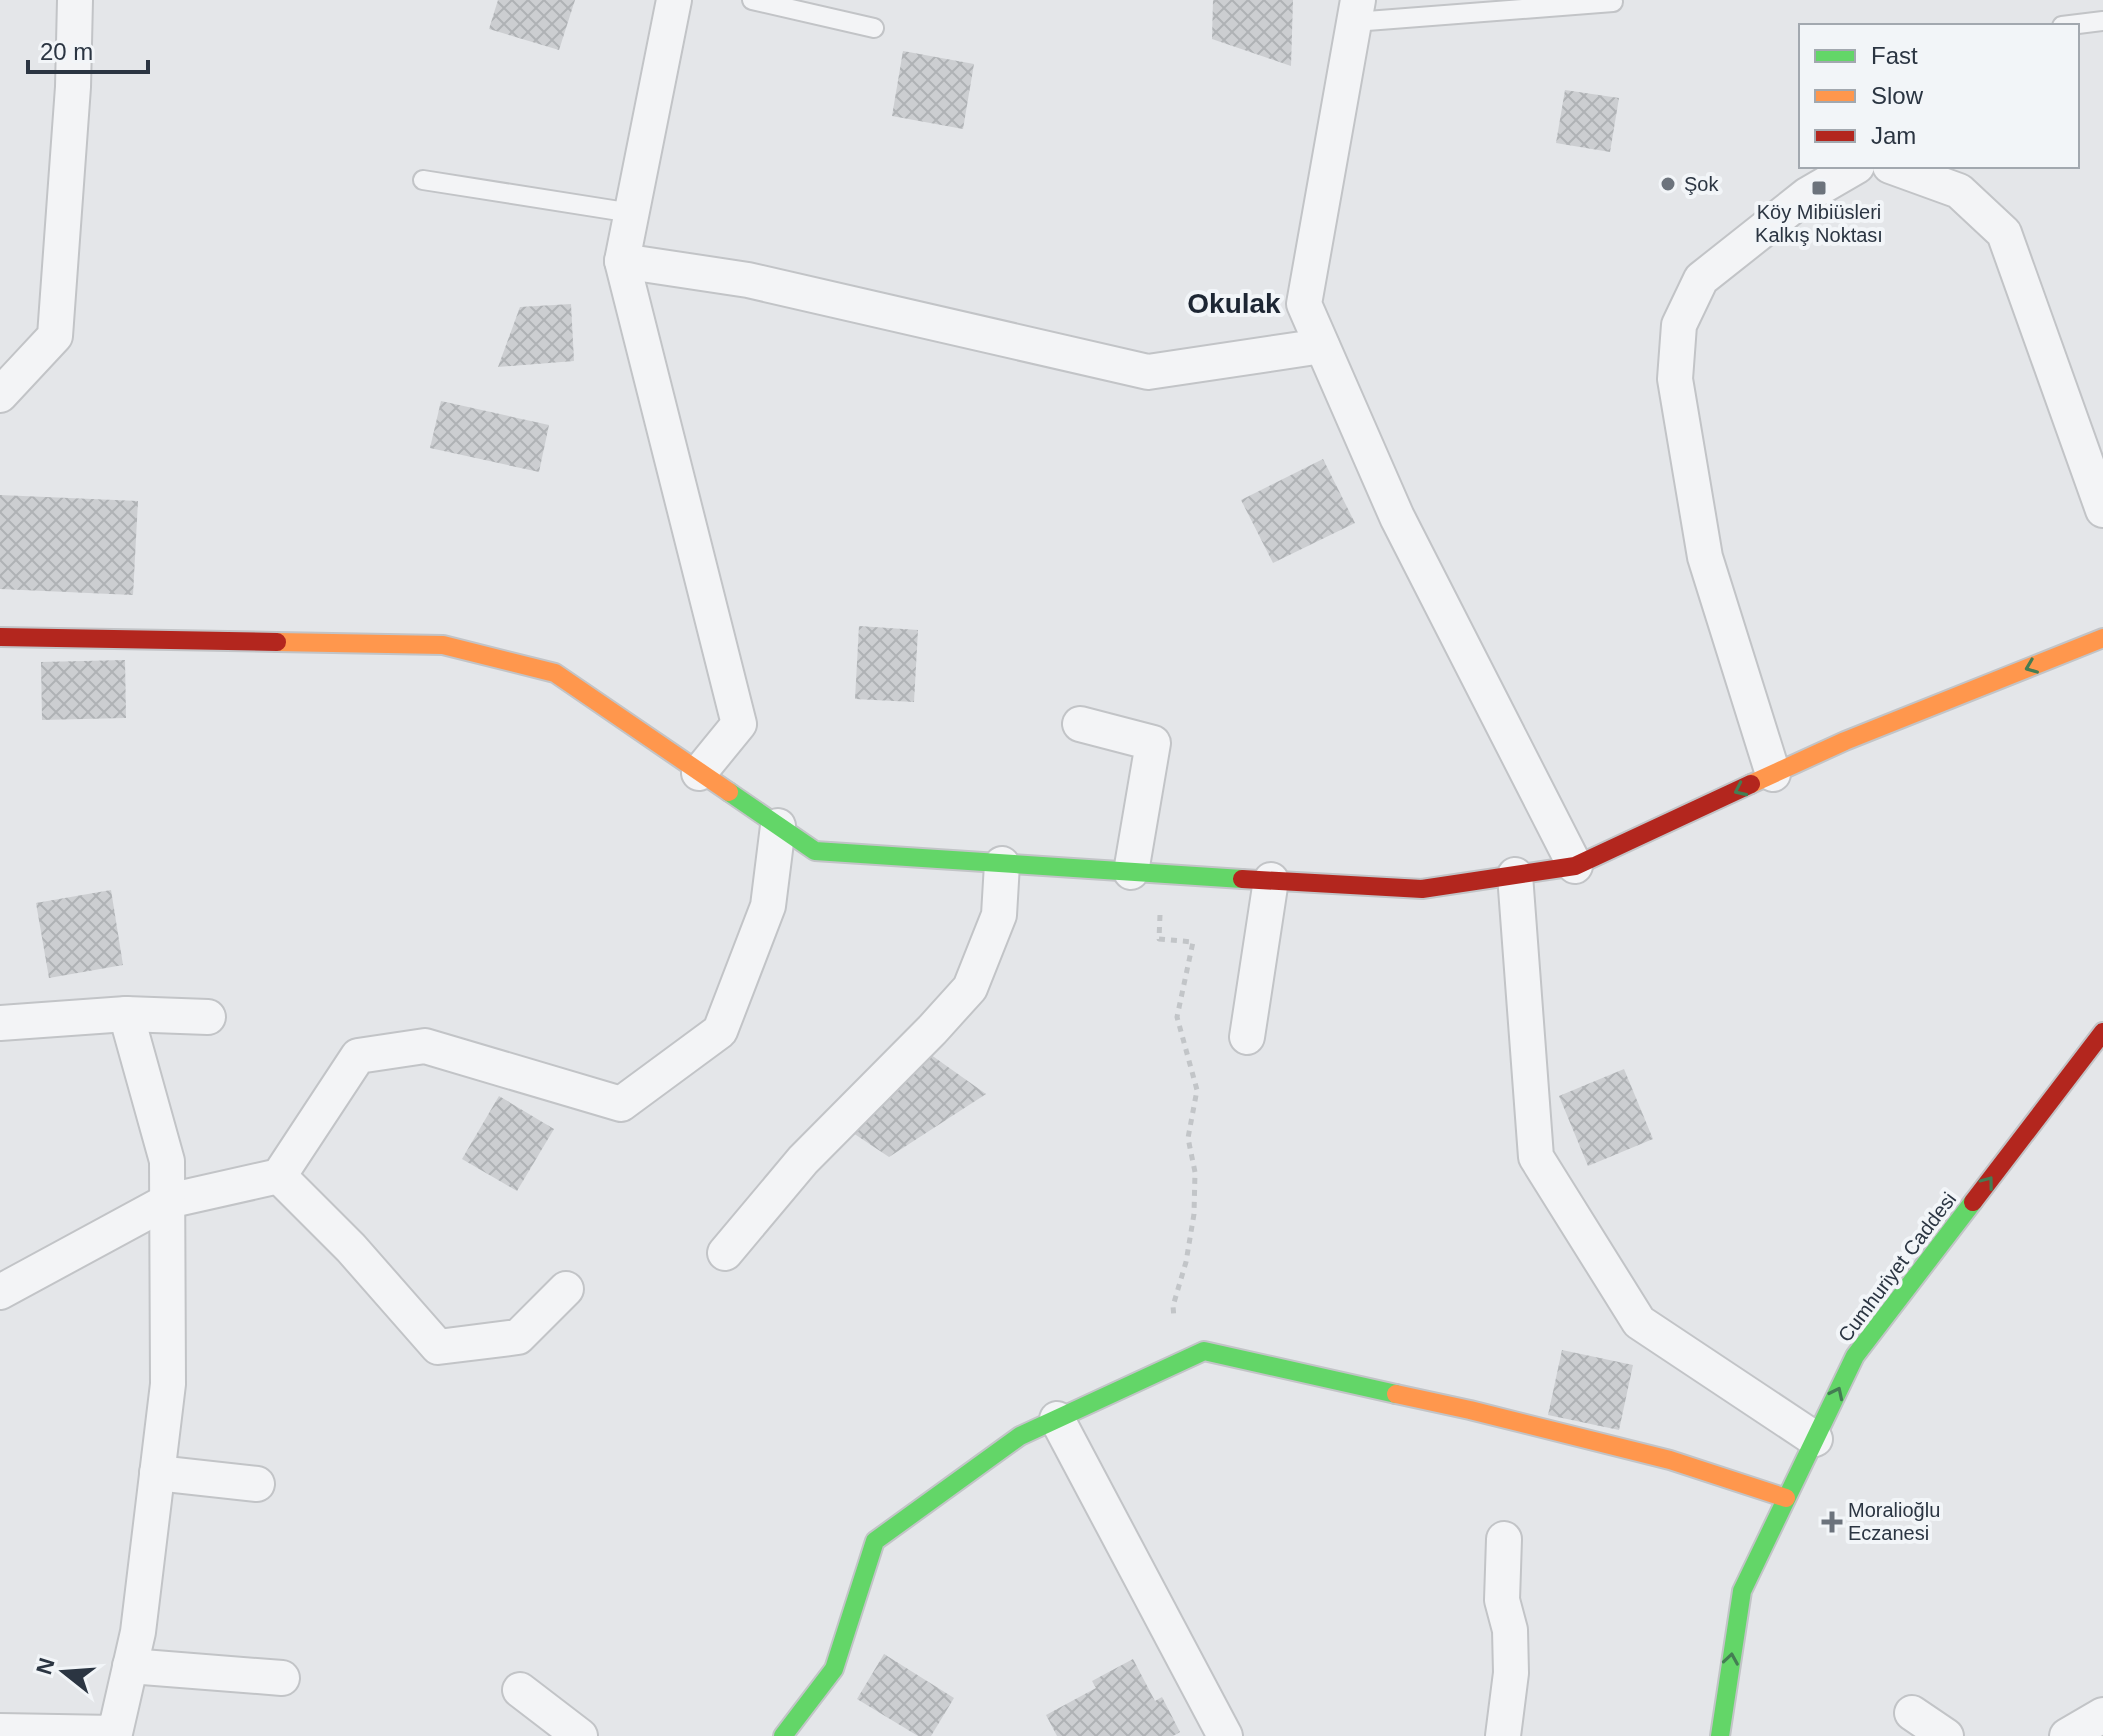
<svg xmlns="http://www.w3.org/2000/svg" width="2103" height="1736" font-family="Helvetica,sans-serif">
<defs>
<pattern id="building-cross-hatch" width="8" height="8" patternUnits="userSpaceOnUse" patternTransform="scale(2)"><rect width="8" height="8" fill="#ccced1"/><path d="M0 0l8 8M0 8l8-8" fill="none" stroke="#afb2b5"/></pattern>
</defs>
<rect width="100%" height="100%" fill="#e4e6e9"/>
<g fill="url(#building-cross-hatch)">
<polygon points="498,0 575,0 559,50 489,29"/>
<polygon points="1213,0 1293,0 1291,66 1212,39"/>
<polygon points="903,51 974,64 963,129 892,116"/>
<polygon points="1565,90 1619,98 1610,152 1556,143"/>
<polygon points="571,304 574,361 498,367 520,307"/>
<polygon points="441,401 549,425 539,472 430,448"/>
<polygon points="1323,459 1355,523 1273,563 1241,500"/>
<polygon points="0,495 138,501 133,595 0,589"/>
<polygon points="859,626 918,630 914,702 855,699"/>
<polygon points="125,660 126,718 42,720 41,662"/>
<polygon points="111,890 123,965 49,978 36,903"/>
<polygon points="927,1052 986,1094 889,1157 850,1131"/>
<polygon points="1624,1069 1653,1139 1588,1166 1559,1096"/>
<polygon points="499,1096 554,1129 517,1191 462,1159"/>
<polygon points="1562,1350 1633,1365 1619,1430 1548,1415"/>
<polygon points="884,1654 954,1698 931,1736 918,1736 857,1699"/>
<polygon points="1133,1659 1155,1701 1162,1697 1180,1732 1173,1736 1057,1736 1046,1715 1096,1688 1092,1681"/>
</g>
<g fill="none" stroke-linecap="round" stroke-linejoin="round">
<defs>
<g id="lane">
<polyline points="752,0 874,28"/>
<polyline points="1354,22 1613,2"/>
<polyline points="2062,26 2103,21"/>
<polyline points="423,180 632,213"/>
</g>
<g id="street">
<polyline points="674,0 622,261 739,724 699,773"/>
<polyline points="1358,0 1304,304 1397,517 1575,866"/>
<polyline points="1890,166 1959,191 2004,233 2103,510"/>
<polyline points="622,261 748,280 1148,372 1322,346"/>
<polyline points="0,395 55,336 73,87 75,0"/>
<polyline points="1080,724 1153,743 1131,872"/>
<polyline points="1773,774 1705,557 1675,379 1679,325 1701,279 1807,195 1857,166"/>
<polyline points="1515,875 1536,1157 1639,1322 1815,1439"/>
<polyline points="0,1023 126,1014 208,1017"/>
<polyline points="1247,1037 1271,880"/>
<polyline points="279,1176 351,1248 438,1347 518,1337 566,1289"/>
<polyline points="725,1253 803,1160 932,1030 970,988 999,915 1002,864"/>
<polyline points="0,1292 168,1201 279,1176 358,1056 425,1046 621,1104 720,1031 768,906 778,826"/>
<polyline points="1057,1419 1225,1736"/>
<polyline points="157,1473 257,1484"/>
<polyline points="130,1666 282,1678"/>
<polyline points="520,1690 580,1736"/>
<polyline points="1912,1713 1946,1736"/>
<polyline points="0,1731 115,1733 138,1632 168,1384 167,1161 126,1014"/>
<polyline points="1503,1736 1511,1673 1510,1630 1502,1600 1504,1539"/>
<polyline points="2067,1736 2103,1715"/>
</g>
<g id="fast">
<polyline points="729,792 815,851 1242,879"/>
<polyline points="783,1736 834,1669 875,1541 1020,1436 1204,1351 1396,1394"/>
<polyline points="1720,1736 1742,1591 1855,1356 1973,1202"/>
</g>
<g id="slow">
<polyline points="277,642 443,645 555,673 729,792"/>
<polyline points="1751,784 1845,741 2103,638"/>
<polyline points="1396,1394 1470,1410 1670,1460 1786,1498"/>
</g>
<g id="jam">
<polyline points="0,637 277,642"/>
<polyline points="1242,879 1422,889 1575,866 1751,784"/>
<polyline points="1973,1202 2103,1032"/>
</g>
</defs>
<use href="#lane" stroke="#c2c4c7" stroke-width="22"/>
<use href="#street" stroke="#c2c4c7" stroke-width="38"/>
<use href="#fast" stroke="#c2c4c7" stroke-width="22"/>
<use href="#slow" stroke="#c2c4c7" stroke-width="22"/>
<use href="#jam" stroke="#c2c4c7" stroke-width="22"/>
<polyline stroke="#c2c5c8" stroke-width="5" stroke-dasharray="6 6" stroke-linecap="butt" points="1160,915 1159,939 1193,942 1177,1017 1197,1090 1188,1138 1195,1172 1194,1214 1186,1262 1173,1306 1174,1318"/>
<use href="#lane" stroke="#f3f4f6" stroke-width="18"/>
<use href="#street" stroke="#f3f4f6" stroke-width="34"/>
<use href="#fast" stroke="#63d668" stroke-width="18"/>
<use href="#slow" stroke="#ff974d" stroke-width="18"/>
<use href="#jam" stroke="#b3261e" stroke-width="18"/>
</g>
<defs><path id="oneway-chevron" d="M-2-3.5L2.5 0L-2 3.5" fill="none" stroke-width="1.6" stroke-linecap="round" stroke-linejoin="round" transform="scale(2)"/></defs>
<g stroke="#447d53">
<use href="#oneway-chevron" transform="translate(2031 667) rotate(158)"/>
<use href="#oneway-chevron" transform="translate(1740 790) rotate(155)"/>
<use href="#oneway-chevron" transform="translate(1988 1182) rotate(-53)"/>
<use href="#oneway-chevron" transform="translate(1837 1393) rotate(-64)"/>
<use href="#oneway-chevron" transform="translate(1731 1659) rotate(-81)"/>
</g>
<g fill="#6c737c" stroke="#f2f5f8" stroke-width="3">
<circle cx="1668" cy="184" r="8"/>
<rect x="1811" y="180" width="16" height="16" rx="4"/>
<path d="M1828 1510h8v8h8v8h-8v8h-8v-8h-8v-8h8z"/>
</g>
<g text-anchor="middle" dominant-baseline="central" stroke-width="8" stroke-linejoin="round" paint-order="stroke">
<g font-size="20" fill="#2b3542" stroke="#f2f5f8" text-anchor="start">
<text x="1684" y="184">Şok</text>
<text x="1819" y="212" text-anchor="middle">Köy Mibiüsleri<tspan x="1819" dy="23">Kalkış Noktası</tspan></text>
<text x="1848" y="1510">Moralioğlu<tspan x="1848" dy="23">Eczanesi</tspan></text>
</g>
<g font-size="20" fill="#2b3542" stroke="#f2f5f8">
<text transform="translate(1897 1267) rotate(-53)">Cumhuriyet Caddesi</text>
</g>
<g font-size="28" font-weight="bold" fill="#1d2633" stroke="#f2f5f8">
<text x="1234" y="303">Okulak</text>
</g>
</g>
<rect x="1799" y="24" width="280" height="144" fill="#f2f5f8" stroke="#a2a8af" stroke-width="2"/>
<rect x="1815" y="50" width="40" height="12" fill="#63d668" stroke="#a2a8af" stroke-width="2"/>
<text x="1871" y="64" font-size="24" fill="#2b3542">Fast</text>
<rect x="1815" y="90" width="40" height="12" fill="#ff974d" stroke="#a2a8af" stroke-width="2"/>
<text x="1871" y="104" font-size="24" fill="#2b3542">Slow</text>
<rect x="1815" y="130" width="40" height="12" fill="#b3261e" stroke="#a2a8af" stroke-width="2"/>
<text x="1871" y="144" font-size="24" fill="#2b3542">Jam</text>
<g transform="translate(64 1672) rotate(287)" stroke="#f2f5f8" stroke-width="6" paint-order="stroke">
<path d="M0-6L14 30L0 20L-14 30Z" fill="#2b3542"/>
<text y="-12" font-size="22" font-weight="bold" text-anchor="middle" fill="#2b3542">N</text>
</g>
<path d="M28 60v12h120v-12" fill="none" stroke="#2b3542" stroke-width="4"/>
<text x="40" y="60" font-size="24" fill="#2b3542" stroke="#f2f5f8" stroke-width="6" paint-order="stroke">20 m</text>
</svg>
